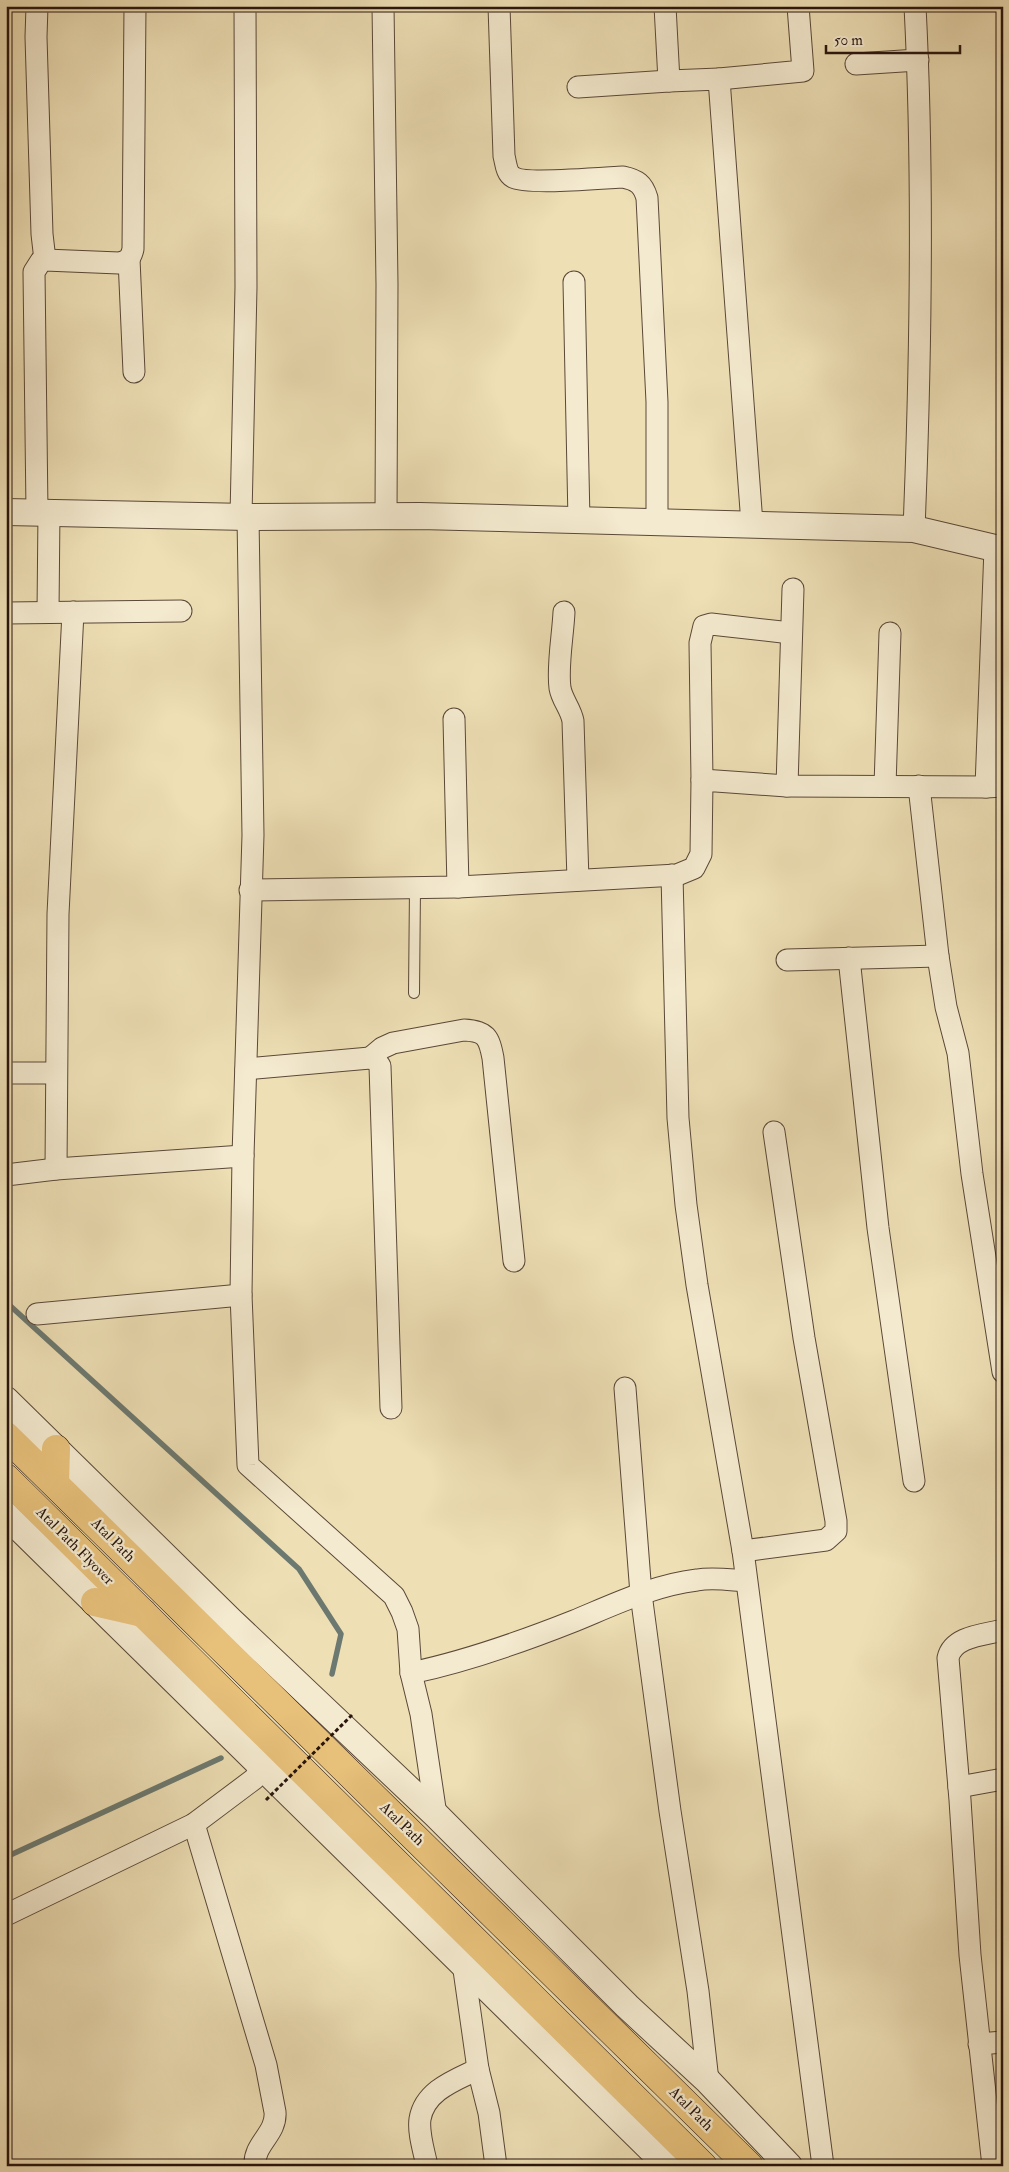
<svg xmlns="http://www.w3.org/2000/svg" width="1009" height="2172" font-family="'IM FELL Double Pica',serif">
<rect width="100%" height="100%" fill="#eedfb5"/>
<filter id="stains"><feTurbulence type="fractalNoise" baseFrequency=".004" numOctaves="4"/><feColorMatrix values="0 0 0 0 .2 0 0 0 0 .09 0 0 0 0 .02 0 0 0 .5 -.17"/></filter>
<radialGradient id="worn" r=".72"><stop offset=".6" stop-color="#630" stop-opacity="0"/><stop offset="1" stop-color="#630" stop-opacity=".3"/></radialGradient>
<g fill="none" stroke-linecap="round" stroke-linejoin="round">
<g stroke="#6c7970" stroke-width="5.5">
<polyline points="6,1302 299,1569 341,1634 332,1674"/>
<polyline points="6,1857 221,1758"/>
</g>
<defs>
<polyline id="service" points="414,993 415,887"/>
<g id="minor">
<polyline points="37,6 36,37 42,234 45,260"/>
<polyline points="383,6 387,284 386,517"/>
<path d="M499,6L504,156C506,163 506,173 513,177C525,185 604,178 623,177C637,180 643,184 647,198L657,402V522"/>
<polyline points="665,6 669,81 719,79 752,524"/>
<polyline points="856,64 918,60"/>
<polyline points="719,79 803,71 798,6"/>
<polyline points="578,87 669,81"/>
<polyline points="129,259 134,372"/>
<polyline points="574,282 579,520"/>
<path d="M37,511L34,272L41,261L45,260L119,263C128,261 131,258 133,249L135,6"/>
<polyline points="241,516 246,287 245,6"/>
<polyline points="248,517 253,835 243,1156 241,1295 248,1465 394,1596 402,1612 408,1629 411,1673 421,1714 436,1815"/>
<path d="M914,529C921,355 924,180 915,6"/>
<polyline points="995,548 986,787 1003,786"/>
<polyline points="48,612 49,511"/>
<path d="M564,612C563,635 557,666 560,688C562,700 571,709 573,721L578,880"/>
<polyline points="6,613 181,611"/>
<polyline points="454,719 458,887"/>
<polyline points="702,780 700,643 704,626 711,624 791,633"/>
<polyline points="787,786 793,589"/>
<polyline points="885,786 890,633"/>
<polyline points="919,786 938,956 946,1007 958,1053 972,1174 1003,1372"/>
<polyline points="672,875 678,1118 686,1205 697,1285 743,1551 823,2166"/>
<polyline points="250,890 458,887 677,875 694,868 701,854 702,780 787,786 986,787"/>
<polyline points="849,958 878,1228 914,1481"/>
<polyline points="787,960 938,956"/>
<path d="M370,1058L382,1048L393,1043L464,1030C486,1031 489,1037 493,1058L514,1261"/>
<polyline points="246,1069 370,1058 375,1059 380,1066 391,1408"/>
<polyline points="6,1073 55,1073"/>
<polyline points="56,1169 58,914 73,612"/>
<polyline points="6,1175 56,1169 243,1156"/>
<polyline points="37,1314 241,1295"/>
<polyline points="625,1388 641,1594 670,1811 698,1991 708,2081"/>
<polyline points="743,1551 826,1540 836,1531 836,1521 804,1338 774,1132"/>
<path d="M411,1673C468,1661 521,1642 574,1621C613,1605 654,1585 697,1580C713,1577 730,1580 746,1581"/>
<polyline points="959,1787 1003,1779"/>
<path d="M194,1824L266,2065L275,2112C277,2134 253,2144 255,2166"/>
<polyline points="6,1915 194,1824 254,1779 262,1768"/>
<polyline points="463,1963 478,2069 489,2113 496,2166"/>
<polyline points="979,2044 1003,2042"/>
<path d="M427,2166C424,2151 418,2133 420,2119C425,2090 456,2080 478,2069"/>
<path d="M993,2166L970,1955L960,1800L948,1658C953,1636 984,1635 1003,1630"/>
</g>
<g id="tertiary">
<polyline points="6,512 248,517 420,516 914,529 1003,550"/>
<polyline points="6,1400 230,1620 436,1815 627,2006 708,2081 789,2166"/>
<polyline points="6,1515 668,2166"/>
</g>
<g id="primary">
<polyline points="6,1436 749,2166"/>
<polyline points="6,1478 703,2166"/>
<polyline points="55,1483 56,1449"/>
<polyline points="95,1602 143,1613"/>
</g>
</defs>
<use href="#service" stroke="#5a4838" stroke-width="12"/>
<use href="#minor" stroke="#5a4838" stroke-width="23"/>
<use href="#tertiary" stroke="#5a4838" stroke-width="28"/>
<use href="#primary" stroke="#29150e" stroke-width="29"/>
<use href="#service" stroke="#f4eacf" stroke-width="10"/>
<use href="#minor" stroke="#f4eacf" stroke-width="21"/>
<use href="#tertiary" stroke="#f4eacf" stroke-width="26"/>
<use href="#primary" stroke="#e7c07a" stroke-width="28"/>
<polyline stroke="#29150e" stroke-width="3" stroke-dasharray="4 2.5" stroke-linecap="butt" points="266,1800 352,1715"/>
</g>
<g text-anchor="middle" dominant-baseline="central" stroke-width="4.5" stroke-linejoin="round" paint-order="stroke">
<g font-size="15" fill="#29150e" stroke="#f4eacf">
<text transform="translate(113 1540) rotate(45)">Atal Path</text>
<text transform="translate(75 1546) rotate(45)">Atal Path Flyover</text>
<text transform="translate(402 1824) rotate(44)">Atal Path</text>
<text transform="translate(691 2109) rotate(45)">Atal Path</text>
</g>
</g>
<rect width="1009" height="2172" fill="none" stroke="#eedfb5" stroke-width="25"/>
<rect x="8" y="8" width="994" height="2157" fill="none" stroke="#29150e" stroke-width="2.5"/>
<rect x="12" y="12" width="984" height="2147" fill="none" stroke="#29150e"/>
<path d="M826 45v8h134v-8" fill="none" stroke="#29150e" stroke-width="2.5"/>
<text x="834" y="45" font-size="15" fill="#29150e" stroke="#f4eacf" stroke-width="4" paint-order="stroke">50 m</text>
<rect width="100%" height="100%" filter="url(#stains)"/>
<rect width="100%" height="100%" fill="url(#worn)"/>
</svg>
